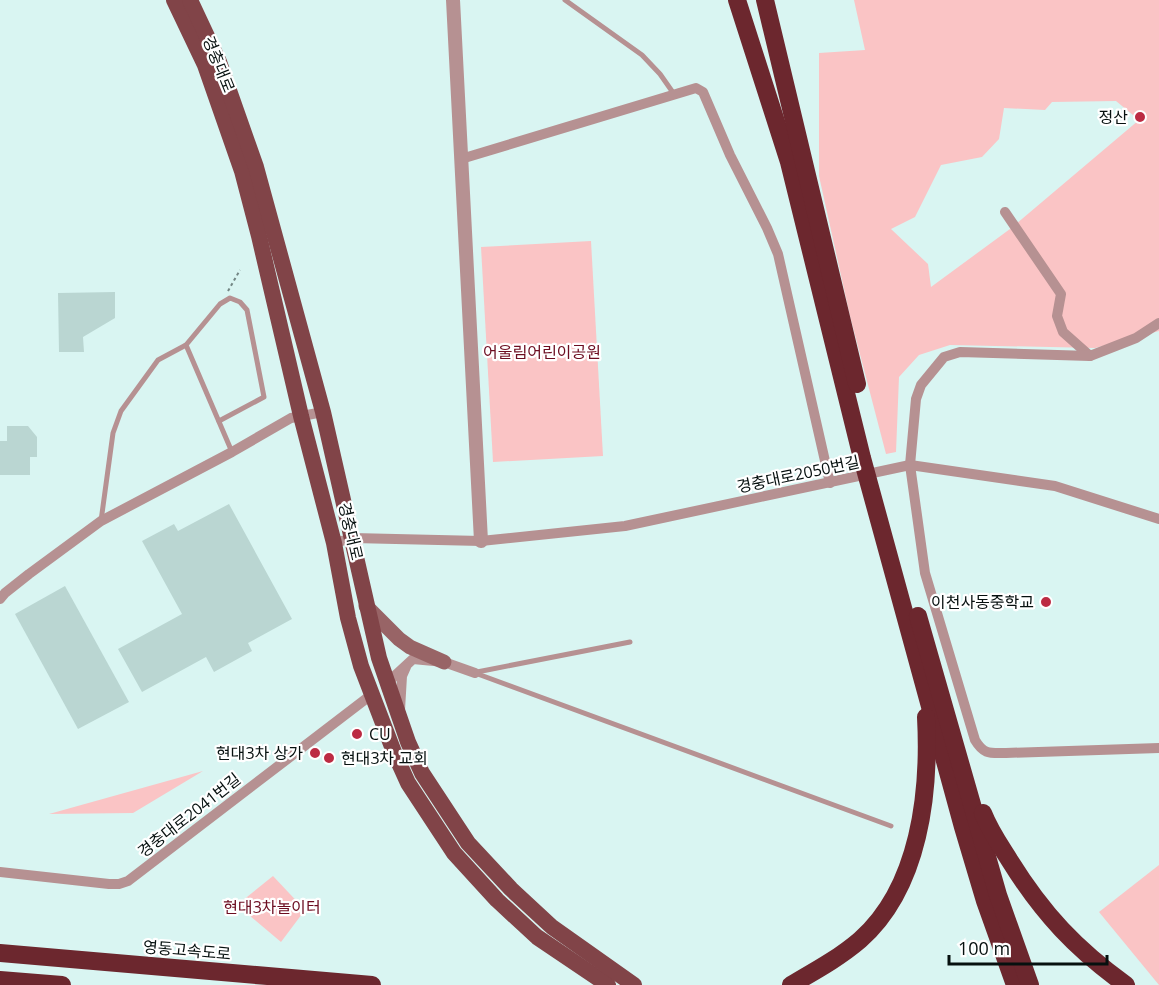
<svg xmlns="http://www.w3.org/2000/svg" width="1159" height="985" font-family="'Open Sans','Noto Sans KR',sans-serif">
<rect width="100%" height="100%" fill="#d9f5f2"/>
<g fill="#fac4c5" fill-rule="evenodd">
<path d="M854,0H1159V331L1095,348L950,345L919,355L899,377L896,452L886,454L850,316L819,176V53L865,50ZM1116,101L1139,120L1010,229L931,287L928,264L891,229L915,217L941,165L982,157L999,139L1004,108L1045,110L1052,102Z"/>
<polygon points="591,241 603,456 493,462 481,247"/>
<polygon points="203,771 133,813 49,814"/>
<polygon points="1159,865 1159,985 1099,912"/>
<polygon points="273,876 305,910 281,942 237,905"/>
</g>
<g fill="#bad6d2">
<polygon points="115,292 115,318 83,337 84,352 59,352 58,293"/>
<polygon points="7,426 28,426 37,437 37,457 30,457 30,475 0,475 0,441 7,441"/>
<polygon points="229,504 292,619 248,643 252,651 214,672 206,657 142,692 118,649 182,614 142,541 174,524 178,531"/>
<polygon points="65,586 129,702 78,729 15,614"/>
</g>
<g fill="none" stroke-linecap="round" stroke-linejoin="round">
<polyline stroke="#738684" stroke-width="2" stroke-dasharray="3 3" stroke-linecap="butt" points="228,291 240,270"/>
<g stroke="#b69192" stroke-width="5">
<polyline points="565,0 642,55 660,74 674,94"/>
<polyline points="186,345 232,452"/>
<polyline points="101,521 113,433 121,411 158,360 186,345 220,304 230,298 240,302 247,310 264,397 219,421"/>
<polyline points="477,672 630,642"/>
<polyline points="475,673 891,826"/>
</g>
<g stroke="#b69192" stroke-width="10">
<polyline points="461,159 696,88 703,92 730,155 767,228 778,254 830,483"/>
<polyline points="1005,212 1061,294 1057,316 1063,332 1090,356"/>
<path d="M1159,323L1136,338L1090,356L960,352L944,357L921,385L916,399L910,465L925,573L975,740C984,755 990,753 1006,753L1159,748"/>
<polyline points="334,543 353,538 481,541 625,526 910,465 1055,486 1159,519"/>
<polyline points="0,599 5,593 29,574 101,521 232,452 291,418 323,412"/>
<polyline points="387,683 413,659 444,662 475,673"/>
<polyline points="400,710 402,676 406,667"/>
<polyline points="0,872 109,884 119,884 128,881 371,695"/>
</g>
<polyline stroke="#b69192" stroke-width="14" points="453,0 481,541"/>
<polyline stroke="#986466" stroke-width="15" points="366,606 399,639 410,647 444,662"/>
<g stroke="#814448" stroke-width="16">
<polyline points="174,0 205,65 242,171 259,236 301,416 334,543 348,618 361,666 394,752 408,783 454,853 497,900 537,937 608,985"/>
<polyline points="190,0 219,62 256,167 323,412 379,658 408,742 422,773 468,843 511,889 552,927 634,985"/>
</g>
<g stroke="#6c272e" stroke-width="18">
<polyline points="737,0 789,162 862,458 963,827 985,901 1015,985"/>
<polyline points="765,0 857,384"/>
<polyline points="918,616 998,895 1030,985"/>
<path d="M983,813C990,831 1000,845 1010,861C1043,914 1076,949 1126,985"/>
<polyline points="0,953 372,985"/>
<polyline points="0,980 62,985"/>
<path d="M791,985C815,971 839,958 860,940C920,887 930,792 926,717"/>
</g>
</g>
<g fill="#bc2b43" stroke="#fff" stroke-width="2">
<circle cx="1140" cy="117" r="6"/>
<circle cx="1046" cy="602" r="6"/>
<circle cx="357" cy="734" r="6"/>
<circle cx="315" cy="753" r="6"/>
<circle cx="329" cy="758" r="6"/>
</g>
<g text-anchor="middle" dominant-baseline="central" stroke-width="4.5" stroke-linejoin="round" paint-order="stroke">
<g font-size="16" fill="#06100f" stroke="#fff">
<text transform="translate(219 64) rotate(68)">경충대로</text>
<text transform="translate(798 474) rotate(-12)">경충대로2050번길</text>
<text transform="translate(351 531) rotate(77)">경충대로</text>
<text transform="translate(189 815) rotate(-38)">경충대로2041번길</text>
<text transform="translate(187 950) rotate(5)">영동고속도로</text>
</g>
<g font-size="16" fill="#06100f" stroke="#fff" text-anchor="end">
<text x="1128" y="117">정산</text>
<text x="1034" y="602">이천사동중학교</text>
<text x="369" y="734" text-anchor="start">CU</text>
<text x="303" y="753">현대3차 상가</text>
<text x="341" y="758" text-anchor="start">현대3차 교회</text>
</g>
<g font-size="16" fill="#6c0c20" stroke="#fff">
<text x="542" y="352">어울림어린이공원</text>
<text x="272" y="907">현대3차놀이터</text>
</g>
</g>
<path d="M949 955v9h158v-9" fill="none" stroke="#06100f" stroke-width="3"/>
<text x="958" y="955" font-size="18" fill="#06100f" stroke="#ffffff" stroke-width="4.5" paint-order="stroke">100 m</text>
</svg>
